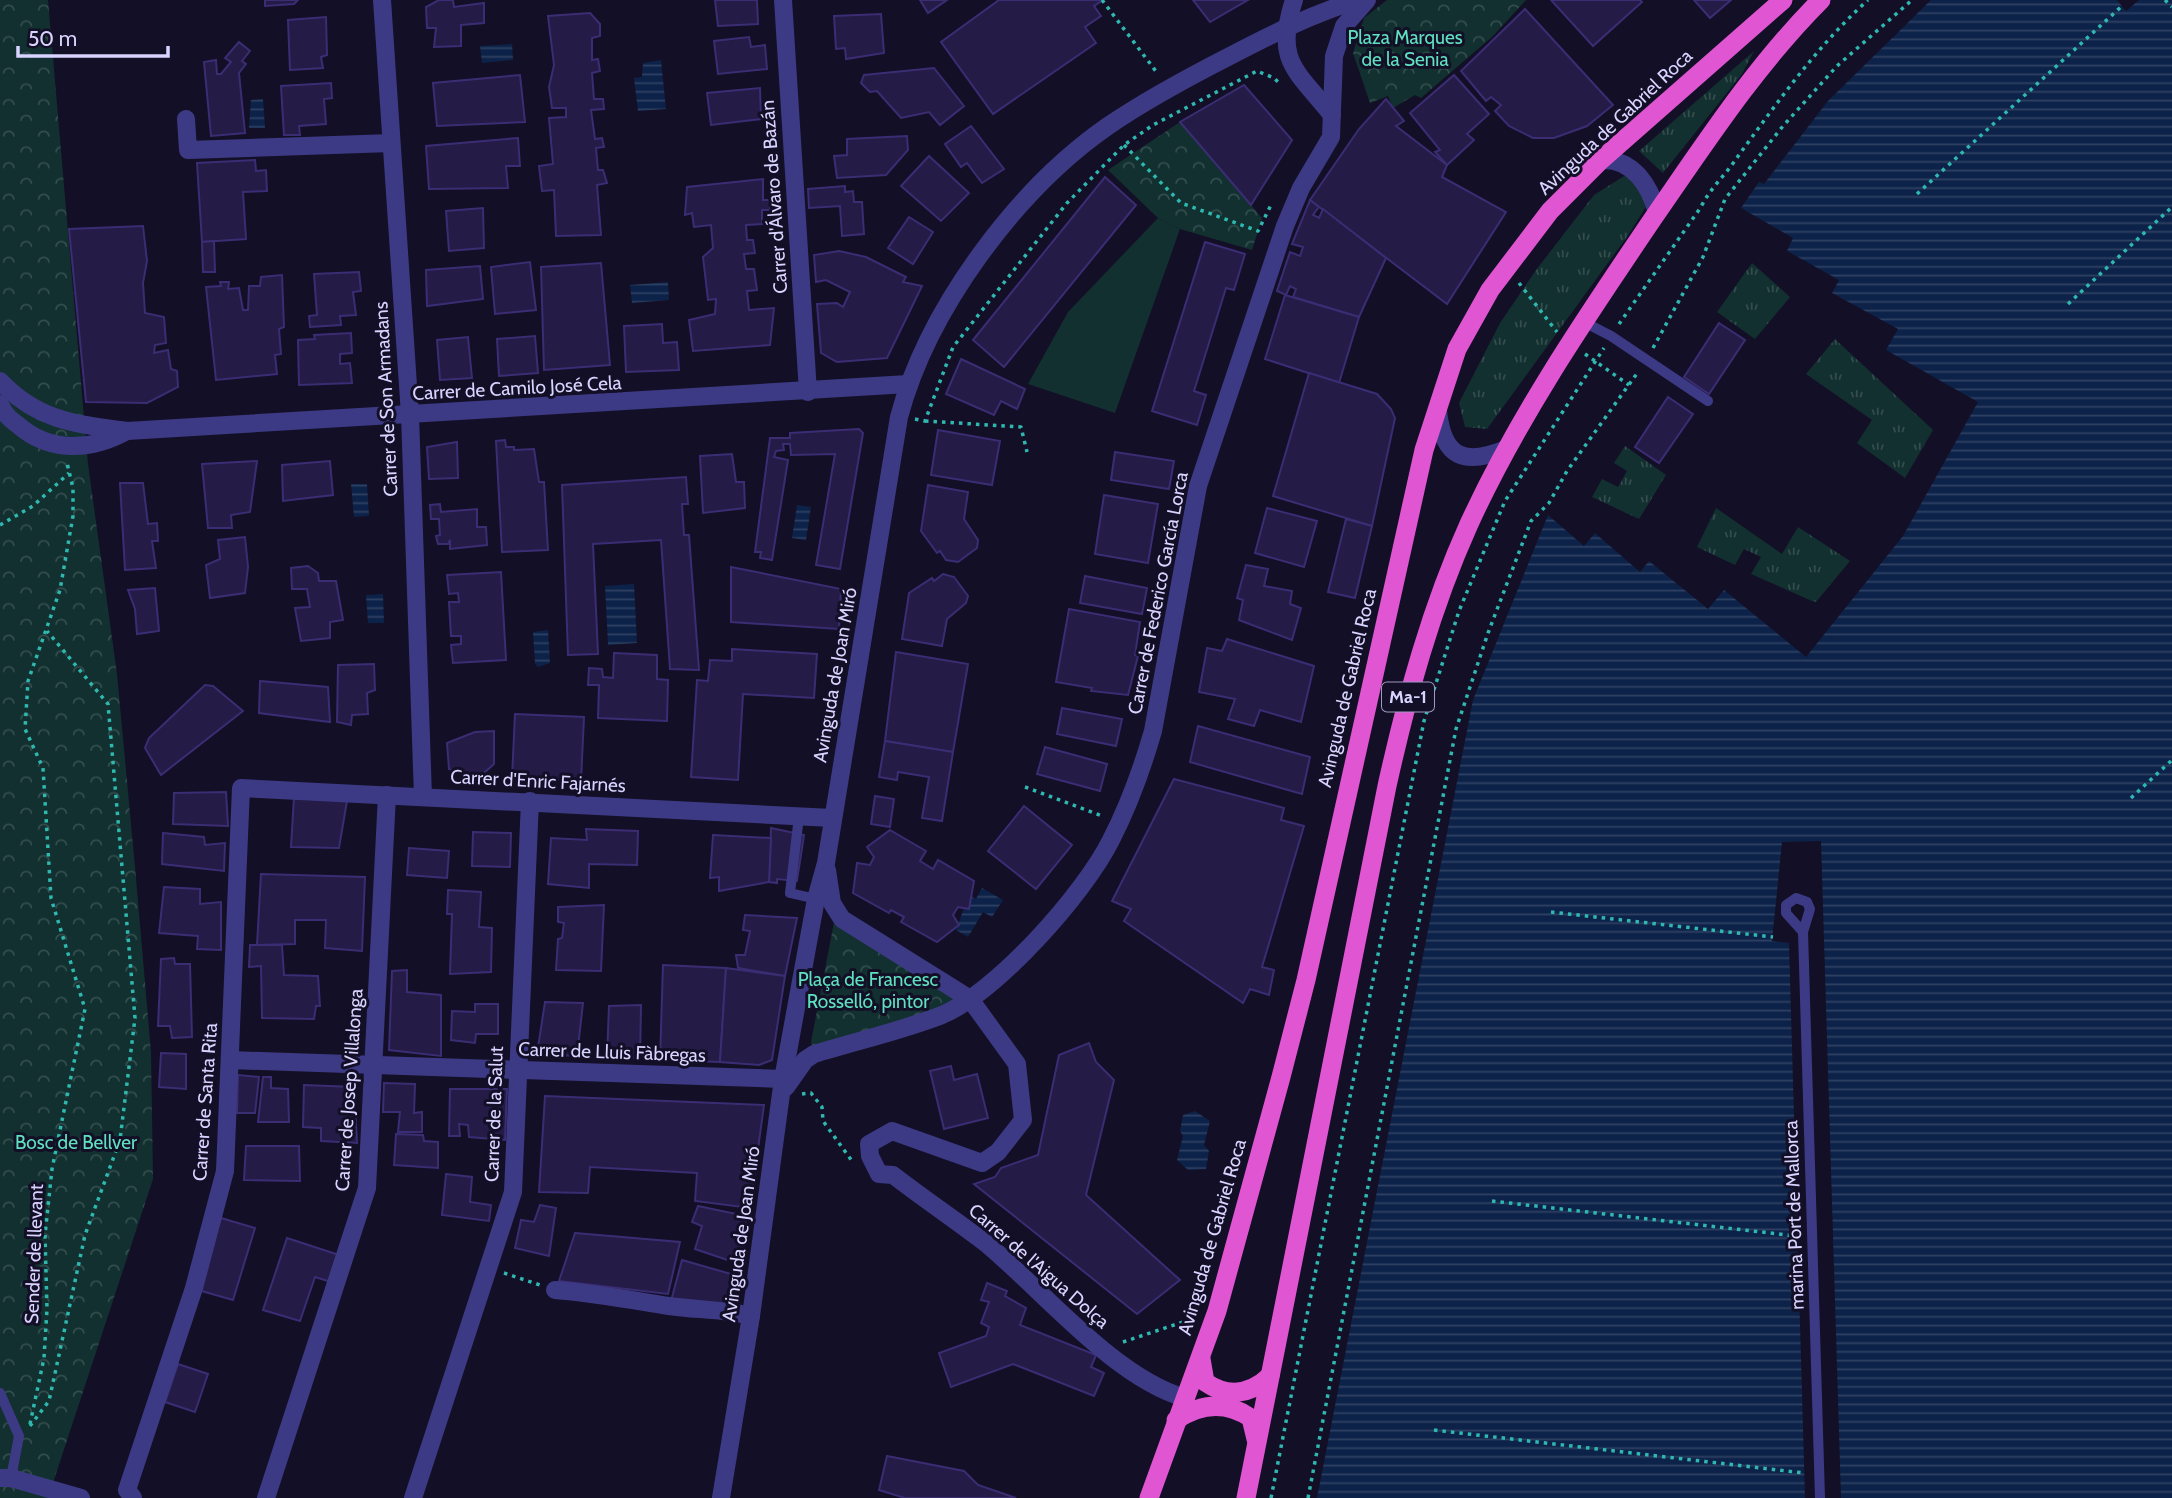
<svg xmlns="http://www.w3.org/2000/svg" width="2172" height="1498" font-family="Cabin,sans-serif">
<defs>
<pattern id="grass-tufts" width="24" height="20" patternUnits="userSpaceOnUse" patternTransform="scale(1.75)"><rect width="24" height="20" fill="#12302f"/><path d="M3 7l-1-3M5 7V3M7 7l1-3M15 17l-1-3M17 17v-4M19 17l1-3" fill="none" stroke="#344d4e"/></pattern>
<pattern id="forest-crowns" width="20" height="18" patternUnits="userSpaceOnUse" patternTransform="scale(1.75)"><rect width="20" height="18" fill="#12302f"/><path d="M2 6a3 3 0 1 1 6 0M12 15a3 3 0 1 1 6 0" fill="none" stroke="#344d4e"/></pattern>
<pattern id="water-rules" width="6" height="5" patternUnits="userSpaceOnUse" patternTransform="scale(1.75)"><rect width="6" height="5" fill="#0c2248"/><path d="M0 2.5h6" fill="none" stroke="#2f4163"/></pattern>
</defs>
<rect width="100%" height="100%" fill="#130f26"/>
<g fill="url(#grass-tufts)">
<polygon points="1754,51 1742,74 1663,173 1639,151"/>
<polygon points="1629,173 1650,200 1629,234 1487,429 1465,427 1459,403 1500,323 1536,270 1594,195"/>
<polygon points="1752,263 1790,297 1755,339 1717,312"/>
<polygon points="1835,339 1933,430 1905,478 1857,443 1872,420 1806,374"/>
<polygon points="1625,446 1666,475 1639,519 1592,497 1602,479 1618,487 1627,471 1614,463"/>
<polygon points="1716,508 1782,554 1798,527 1850,561 1816,602 1812,601 1751,574 1761,557 1744,549 1735,565 1697,547"/>
</g>
<g fill="url(#forest-crowns)">
<polygon points="0,0 48,0 88,464 117,674 135,867 151,1052 153,1179 48,1498 0,1498"/>
<polygon points="1387,0 1526,0 1493,36 1421,98 1415,95 1393,108 1388,96 1370,103 1353,53 1364,18"/>
<polygon points="1180,122 1262,218 1252,250 1180,229 1158,218 1108,170"/>
<polygon points="836,912 970,999 814,1054 811,1042"/>
</g>
<polygon fill="#12302f" points="1158,218 1180,229 1115,413 1028,384 1068,312"/>
<g fill="url(#water-rules)">
<polygon points="1931,0 2117,0 2126,11 2139,0 2172,0 2172,1498 1841,1498 1821,841 1782,842 1772,941 1789,943 1805,1498 1317,1498 1473,700 1548,515 1584,546 1595,533 1640,572 1649,561 1708,609 1724,590 1806,657 1903,536 1978,402 1886,350 1898,329 1832,293 1839,280 1787,251 1793,238 1741,208 1759,182 1764,184 1828,101"/>
<polygon points="512,44 513,60 482,63 480,46"/>
<polygon points="661,60 666,109 638,111 634,78 642,77 643,63"/>
<polygon points="263,99 265,128 249,128 251,100"/>
<polygon points="668,282 669,300 632,303 630,285"/>
<polygon points="351,484 367,484 369,516 354,517"/>
<polygon points="797,505 811,507 806,540 792,538"/>
<polygon points="634,584 637,643 608,645 605,586"/>
<polygon points="383,594 384,623 368,623 366,595"/>
<polygon points="548,630 550,663 538,667 535,664 533,632"/>
<polygon points="982,888 1003,900 992,917 983,912 968,937 956,930 964,908 969,909 971,896 976,899"/>
<polygon points="1195,1111 1210,1121 1204,1145 1209,1151 1206,1169 1188,1170 1177,1160 1183,1136 1180,1131 1183,1115"/>
</g>
<g fill="#241b47" stroke="#3b2d73" stroke-width="2">
<polygon points="265,0 298,0 294,4 265,6"/>
<polygon points="439,0 453,0 454,7 484,3 484,23 461,25 461,46 434,47 436,28 427,28 426,7"/>
<polygon points="715,0 757,0 758,24 718,26"/>
<polygon points="920,0 947,0 928,13"/>
<polygon points="999,0 1103,0 1094,6 1101,16 1085,27 1096,43 993,114 941,42"/>
<polygon points="1193,0 1248,0 1210,22"/>
<polygon points="1551,0 1640,0 1642,2 1593,46"/>
<polygon points="1694,0 1731,0 1710,18"/>
<polygon points="1525,9 1613,105 1587,126 1554,138 1533,138 1509,126 1495,111 1501,105 1491,97 1486,101 1461,71"/>
<polygon points="590,13 600,24 600,36 592,38 592,60 598,59 600,71 592,73 594,99 603,99 604,109 591,110 595,139 602,138 604,147 596,148 598,170 603,170 607,183 597,185 601,235 556,236 554,190 542,191 539,166 553,164 549,118 566,117 566,108 552,108 549,87 554,65 548,16"/>
<polygon points="881,14 884,53 846,59 845,48 836,49 834,16"/>
<polygon points="326,17 327,55 321,57 323,68 290,70 288,20"/>
<polygon points="749,37 751,47 765,45 767,69 718,74 714,41"/>
<polygon points="239,42 250,51 242,61 246,64 239,73 245,133 211,136 204,62 216,60 217,74 221,74 231,62 225,58"/>
<polygon points="934,68 964,106 940,125 929,112 901,118 877,91 870,92 861,83 864,75"/>
<polygon points="520,75 525,122 437,126 433,83"/>
<polygon points="1454,75 1489,114 1467,134 1474,140 1447,165 1435,152 1440,150 1410,113"/>
<polygon points="331,83 332,98 324,99 326,124 299,126 300,135 284,135 281,86"/>
<polygon points="1244,85 1292,140 1251,205 1180,122"/>
<polygon points="760,88 761,119 711,125 707,93"/>
<polygon points="1386,99 1404,121 1396,126 1447,165 1442,177 1506,212 1447,304 1310,200 1359,129"/>
<polygon points="971,126 1004,169 982,183 967,163 961,167 945,144"/>
<polygon points="907,136 908,150 886,175 837,178 834,156 847,155 847,139"/>
<polygon points="518,138 520,166 506,166 508,188 429,189 426,146"/>
<polygon points="929,156 969,193 941,221 901,186"/>
<polygon points="255,160 256,171 266,170 267,191 243,192 246,239 202,242 197,163"/>
<polygon points="1105,177 1136,205 1004,367 973,340"/>
<polygon points="763,179 763,200 770,200 770,210 762,210 762,224 746,225 747,240 753,240 755,253 744,254 746,269 754,269 757,290 747,291 749,310 774,308 770,345 693,351 689,320 715,314 716,299 708,300 703,257 713,248 711,225 694,227 692,213 685,215 687,187"/>
<polygon points="845,186 845,192 853,191 854,202 862,202 864,234 842,236 840,206 809,208 808,189"/>
<polygon points="1310,200 1319,207 1313,215 1319,218 1323,209 1386,258 1359,317 1293,297 1296,289 1290,286 1286,295 1277,291 1290,252 1300,256 1303,247 1292,244"/>
<polygon points="483,208 484,248 449,251 446,211"/>
<polygon points="909,217 933,232 913,264 888,248"/>
<polygon points="143,226 147,261 143,283 145,313 164,317 166,343 155,345 154,353 168,350 171,369 177,371 178,387 147,403 86,402 69,229"/>
<polygon points="214,241 215,272 203,272 202,242"/>
<polygon points="1205,242 1245,254 1234,290 1226,288 1194,391 1206,395 1197,425 1152,411"/>
<polygon points="839,251 866,257 906,277 903,282 922,286 887,358 837,362 821,353 817,304 837,303 843,307 850,292 826,280 816,282 814,255"/>
<polygon points="530,262 536,310 495,314 491,267"/>
<polygon points="601,263 610,365 544,370 541,267"/>
<polygon points="480,266 483,299 427,306 426,270"/>
<polygon points="359,272 361,291 353,292 356,315 340,316 341,325 310,327 309,316 317,315 314,274"/>
<polygon points="282,275 284,327 279,329 281,354 275,355 277,374 216,380 206,287 221,286 220,282 229,282 228,289 239,288 243,310 248,310 249,286 260,286 261,277"/>
<polygon points="1285,295 1359,317 1339,383 1265,359"/>
<polygon points="1719,323 1745,340 1709,394 1684,377"/>
<polygon points="662,324 663,343 677,342 679,370 626,372 624,326"/>
<polygon points="351,333 352,353 340,354 340,364 350,363 352,383 299,385 298,340 315,339 314,335"/>
<polygon points="535,336 538,373 499,376 497,339"/>
<polygon points="468,337 472,378 440,380 437,340"/>
<polygon points="961,359 1025,389 1017,409 1001,401 994,415 946,394"/>
<polygon points="1309,373 1377,394 1391,409 1395,418 1372,526 1273,496"/>
<polygon points="1668,397 1693,414 1659,463 1635,447"/>
<polygon points="859,429 863,433 840,569 816,565 835,454 791,455 790,444 783,444 784,450 776,451 774,457 788,460 772,560 760,558 761,552 755,552 770,438 790,438 790,433"/>
<polygon points="938,430 1000,441 992,485 931,475"/>
<polygon points="505,440 506,447 514,447 514,450 534,449 539,482 544,482 548,550 502,552 496,441"/>
<polygon points="457,442 458,478 429,479 427,447"/>
<polygon points="1115,452 1174,461 1169,489 1111,480"/>
<polygon points="732,454 736,482 744,482 745,508 703,513 700,456"/>
<polygon points="257,461 250,512 231,515 232,528 208,528 202,464"/>
<polygon points="330,461 333,495 283,501 282,465"/>
<polygon points="686,477 688,504 682,504 684,535 689,535 699,670 670,669 661,540 593,544 598,654 568,655 562,485"/>
<polygon points="120,483 143,483 148,524 157,523 158,541 152,541 156,568 125,570"/>
<polygon points="928,485 968,492 964,519 978,540 977,548 958,562 946,560 940,551 937,553 921,531"/>
<polygon points="1104,495 1158,504 1148,563 1095,554"/>
<polygon points="440,504 441,512 477,509 477,527 486,527 487,545 450,549 450,540 448,544 438,544 436,536 440,535 439,519 431,519 430,505"/>
<polygon points="1267,508 1317,521 1304,567 1255,553"/>
<polygon points="1346,519 1372,526 1355,598 1328,592"/>
<polygon points="245,537 248,567 245,593 210,598 206,565 220,559 218,540"/>
<polygon points="1246,565 1268,569 1264,586 1292,591 1290,604 1301,608 1292,640 1239,620 1243,600 1237,598"/>
<polygon points="308,566 318,573 319,581 336,581 343,620 330,622 330,638 301,641 295,608 310,607 307,589 292,589 291,568"/>
<polygon points="731,567 841,589 839,629 731,622"/>
<polygon points="501,572 506,660 453,663 451,645 461,644 461,636 451,636 449,602 459,602 458,593 449,594 447,575"/>
<polygon points="943,574 954,577 968,596 966,603 947,619 942,646 902,639 909,593 932,578 934,581"/>
<polygon points="1085,576 1147,588 1142,614 1080,603"/>
<polygon points="155,588 159,631 137,634 135,609 128,590"/>
<polygon points="1069,609 1140,622 1135,655 1138,656 1128,695 1091,691 1092,688 1056,682"/>
<polygon points="1227,639 1314,666 1301,722 1260,710 1254,726 1228,719 1235,699 1199,692 1207,648 1222,651"/>
<polygon points="732,649 817,654 814,698 743,694 738,780 691,777 697,680 708,681 710,660 732,661"/>
<polygon points="896,652 968,664 953,752 885,741"/>
<polygon points="614,653 657,655 657,679 668,680 667,721 598,718 599,685 588,685 589,668 602,669 603,677 613,678"/>
<polygon points="374,664 375,690 367,693 368,714 352,715 351,725 337,722 338,665"/>
<polygon points="260,681 328,687 330,722 259,713"/>
<polygon points="205,685 213,686 243,711 161,775 145,748 149,738"/>
<polygon points="1062,708 1122,719 1116,746 1057,734"/>
<polygon points="515,714 584,717 581,781 512,778"/>
<polygon points="1198,726 1310,757 1302,794 1190,762"/>
<polygon points="494,731 494,764 477,779 449,769 447,743 475,732"/>
<polygon points="885,741 953,752 942,821 922,818 929,777 898,772 897,780 879,777"/>
<polygon points="1045,747 1107,764 1100,791 1037,774"/>
<polygon points="1174,779 1284,808 1281,820 1304,826 1262,967 1274,970 1269,995 1250,989 1243,1003 1124,921 1131,909 1112,901"/>
<polygon points="226,792 228,826 173,824 174,793"/>
<polygon points="875,796 894,799 890,827 871,824"/>
<polygon points="294,797 347,801 339,848 291,847"/>
<polygon points="1024,806 1072,845 1036,889 988,851"/>
<polygon points="771,828 804,835 797,881 777,879 777,883 769,882"/>
<polygon points="586,829 638,831 637,865 589,864 589,888 548,884 551,838 587,840"/>
<polygon points="890,830 926,851 920,861 933,869 938,860 974,881 969,909 958,907 953,915 959,925 937,942 901,922 904,917 891,910 889,913 853,893 857,863 870,865 874,857 867,847"/>
<polygon points="473,832 511,833 510,867 472,866"/>
<polygon points="163,833 204,837 205,845 225,843 224,871 162,864"/>
<polygon points="713,835 771,838 769,882 719,891 719,877 710,878"/>
<polygon points="409,848 449,851 447,878 407,875"/>
<polygon points="261,874 365,877 362,951 325,948 326,920 295,920 295,944 257,945"/>
<polygon points="164,887 200,889 200,904 221,902 221,950 197,949 198,936 159,933"/>
<polygon points="448,890 481,892 479,927 492,928 491,972 450,974 452,914 447,914"/>
<polygon points="604,905 601,971 556,970 558,939 562,938 564,923 558,922 558,907"/>
<polygon points="745,915 797,918 785,976 738,968 736,955 745,955 750,931 743,930"/>
<polygon points="250,945 282,945 284,975 318,976 320,1006 316,1006 314,1019 262,1018 261,966 249,967"/>
<polygon points="174,958 175,964 190,964 192,1037 172,1038 170,1026 158,1026 161,959"/>
<polygon points="663,965 726,968 720,1062 660,1060"/>
<polygon points="726,968 785,976 772,1060 759,1065 720,1062"/>
<polygon points="407,970 407,992 441,995 441,1056 389,1050 392,971"/>
<polygon points="545,1002 583,1003 577,1056 537,1054"/>
<polygon points="475,1004 498,1004 498,1034 476,1034 475,1043 451,1040 452,1011 475,1012"/>
<polygon points="641,1005 640,1058 607,1057 609,1006"/>
<polygon points="1089,1043 1096,1062 1114,1080 1086,1195 1180,1280 1137,1314 974,1184 995,1177 1001,1168 1038,1155 1059,1055"/>
<polygon points="161,1053 186,1054 186,1089 159,1087"/>
<polygon points="951,1066 954,1080 977,1074 988,1118 944,1129 930,1071"/>
<polygon points="238,1075 259,1077 255,1113 237,1113"/>
<polygon points="263,1077 271,1077 271,1088 288,1089 289,1122 258,1122"/>
<polygon points="384,1083 415,1084 414,1113 422,1112 422,1132 398,1132 400,1112 383,1112"/>
<polygon points="304,1085 354,1087 357,1143 321,1141 321,1128 303,1127"/>
<polygon points="450,1089 507,1089 505,1140 469,1137 468,1125 459,1124 460,1136 449,1136"/>
<polygon points="545,1096 764,1105 750,1208 695,1201 697,1173 590,1167 588,1193 539,1192"/>
<polygon points="396,1134 423,1135 424,1141 438,1142 438,1168 394,1165"/>
<polygon points="246,1146 299,1146 300,1181 244,1180"/>
<polygon points="446,1174 472,1177 470,1202 491,1205 489,1221 442,1215"/>
<polygon points="540,1205 556,1208 549,1256 515,1248 521,1220 534,1222"/>
<polygon points="698,1206 746,1216 742,1265 695,1249 702,1226 692,1222"/>
<polygon points="221,1218 255,1228 233,1300 198,1290"/>
<polygon points="575,1233 680,1242 668,1294 559,1281"/>
<polygon points="287,1238 339,1255 331,1282 315,1277 300,1321 263,1310"/>
<polygon points="682,1260 738,1276 735,1296 725,1305 671,1301"/>
<polygon points="987,1283 1007,1291 1005,1296 1026,1308 1020,1325 1096,1355 1091,1367 1104,1373 1094,1396 1013,1364 951,1387 939,1353 986,1336 989,1327 981,1323 989,1302 981,1300"/>
<polygon points="178,1364 208,1374 195,1412 165,1402"/>
<polygon points="887,1456 964,1471 978,1485 1016,1498 905,1498 879,1490"/>
</g>
<g fill="none" stroke-linecap="round" stroke-linejoin="round">
<g stroke="#2fb8b0" stroke-width="3.5" stroke-dasharray="3.5 5" stroke-linecap="butt">
<polyline points="1102,0 1158,74"/>
<polyline points="2165,0 2172,7"/>
<polyline points="1124,145 1181,203 1258,231 1272,203"/>
<polyline points="1917,194 2122,6"/>
<polyline points="1519,283 1557,332"/>
<polyline points="2068,304 2172,207"/>
<path d="M1619,324L1701,207C1710,188 1725,176 1736,159C1777,103 1816,47 1868,0"/>
<polyline points="1653,348 1703,257 1725,199 1783,126 1837,66 1912,0"/>
<polyline points="1585,354 1629,385"/>
<polyline points="915,419 925,421 953,347 1067,203 1124,145 1153,125 1257,71 1274,78 1281,85"/>
<polyline points="925,421 1021,427 1027,452"/>
<polyline points="0,525 33,506 69,473"/>
<polyline points="1342,718 1357,646"/>
<polyline points="1025,787 1102,816"/>
<polyline points="2131,798 2172,760"/>
<polyline points="1551,912 1773,937"/>
<polyline points="802,1094 811,1093 822,1107 823,1121 852,1161"/>
<polyline points="1492,1201 1796,1236"/>
<polyline points="504,1273 540,1285"/>
<polyline points="1123,1342 1195,1318"/>
<polyline points="30,1424 44,1358 47,1309 45,1235 52,1169 85,1009 51,898 43,768 25,729 28,681 60,590 73,516 73,488 67,463"/>
<polyline points="30,1426 49,1401 85,1235 120,1140 135,1018 108,704 47,631"/>
<polyline points="1434,1430 1804,1473"/>
<polyline points="1271,1498 1424,721 1459,611 1505,501 1604,348"/>
<polyline points="1308,1498 1456,729 1488,633 1531,521 1549,503 1567,471 1638,372"/>
</g>
<g stroke="#3d3a85" stroke-width="10">
<polyline points="1584,322 1611,336 1708,401"/>
<polyline points="799,816 790,893 816,899"/>
<polygon points="1796,898 1807,902 1810,909 1803,932 1786,913 1786,905"/>
<polyline points="1803,932 1820,1498"/>
<polyline points="0,1393 19,1436 11,1478"/>
</g>
<g stroke="#3d3a85" stroke-width="18">
<polyline points="783,0 808,392"/>
<polyline points="186,119 188,150 391,143"/>
<path d="M1601,160C1633,158 1650,186 1657,213"/>
<path d="M0,381C38,421 75,424 127,431"/>
<path d="M0,404C4,414 10,419 18,425C50,453 91,451 127,431"/>
<path d="M1438,411C1443,458 1464,466 1506,449"/>
<path d="M970,999L1017,1064L1023,1120L998,1152L982,1163L892,1131L869,1144L870,1156L879,1174L893,1175C924,1199 957,1221 988,1245C1044,1292 1115,1378 1185,1398"/>
<polyline points="230,1060 783,1079"/>
<path d="M555,1290C594,1293 631,1300 669,1306C697,1310 724,1309 751,1316"/>
<polyline points="0,1478 11,1478 81,1498"/>
<polyline points="133,1498 127,1490 194,1288 225,1171 241,788 832,818"/>
<polyline points="266,1498 367,1188 387,795"/>
<polyline points="413,1498 513,1192 530,801"/>
</g>
<g stroke="#3d3a85" stroke-width="18">
<polyline points="382,0 410,415 423,797"/>
<path d="M1294,0C1274,61 1296,70 1332,115"/>
<polyline points="127,431 908,384"/>
<polyline points="827,870 832,903 842,919 970,999"/>
<path d="M786,1087L805,1060L814,1054C856,1041 901,1031 942,1015C997,992 1084,894 1111,840C1129,805 1142,769 1153,731L1198,486L1285,226L1301,188L1331,137L1334,56L1344,26L1367,0"/>
<path d="M721,1498L751,1316L783,1079L816,899L826,863L899,417C928,309 1016,190 1108,126C1146,100 1187,78 1228,57C1270,35 1312,14 1358,0"/>
</g>
<g stroke="#e055d1" stroke-width="19">
<path d="M1201,1359L1205,1382C1228,1398 1250,1395 1270,1376"/>
<path d="M1176,1420C1201,1403 1226,1401 1251,1418L1256,1439"/>
<polyline points="1149,1498 1217,1311 1281,1077 1306,980 1424,450 1457,349 1490,290 1550,211 1601,160 1783,0"/>
<path d="M1246,1498L1387,786C1407,696 1431,608 1469,524C1519,415 1587,316 1654,217C1706,142 1756,65 1821,0"/>
</g>
</g>
<g text-anchor="middle" dominant-baseline="central" stroke-width="6" stroke-linejoin="round" paint-order="stroke">
<rect fill="#130f26" stroke="#9e99be" stroke-width="2" x="1382" y="682.5" width="52" height="29" rx="5"/>
<g font-size="18" font-weight="bold" fill="#d9d4ff">
<text x="1408" y="697">Ma-1</text>
</g>
<g font-size="19" fill="#5fe0c0" stroke="#130f26">
<text x="1405" y="37">Plaza Marques<tspan x="1405" dy="22">de la Senia</tspan></text>
<text x="868" y="979">Plaça de Francesc<tspan x="868" dy="22">Rosselló, pintor</tspan></text>
<text x="76" y="1142">Bosc de Bellver</text>
</g>
<g font-size="19" fill="#d9d4ff" stroke="#130f26">
<text transform="translate(1615 122) rotate(-43)">Avinguda de Gabriel Roca</text>
<text transform="translate(774 197) rotate(-94)">Carrer d'Álvaro de Bazán</text>
<text transform="translate(517 388) rotate(-3)">Carrer de Camilo José Cela</text>
<text transform="translate(386 399) rotate(-93)">Carrer de Son Armadans</text>
<text transform="translate(1158 593) rotate(-79)">Carrer de Federico García Lorca</text>
<text transform="translate(835 675) rotate(-80)">Avinguda de Joan Miró</text>
<text transform="translate(1347 688) rotate(-77)">Avinguda de Gabriel Roca</text>
<text transform="translate(538 781) rotate(3)">Carrer d'Enric Fajarnés</text>
<text transform="translate(612 1052) rotate(2)">Carrer de Lluis Fàbregas</text>
<text transform="translate(349 1090) rotate(-86)">Carrer de Josep Villalonga</text>
<text transform="translate(205 1102) rotate(-86)">Carrer de Santa Rita</text>
<text transform="translate(494 1114) rotate(-88)">Carrer de la Salut</text>
<text transform="translate(1794 1215) rotate(-92)">marina Port de Mallorca</text>
<text transform="translate(741 1234) rotate(-82)">Avinguda de Joan Miró</text>
<text transform="translate(1212 1237) rotate(-74)">Avinguda de Gabriel Roca</text>
<text transform="translate(34 1254) rotate(-88)">Sender de llevant</text>
<text transform="translate(1039 1266) rotate(41)">Carrer de l'Aigua Dolça</text>
</g>
</g>
<path d="M18 46v10h150v-10" fill="none" stroke="#d9d4ff" stroke-width="3.5"/>
<text x="28" y="46" font-size="21" fill="#d9d4ff" stroke="#130f26" stroke-width="5" paint-order="stroke">50 m</text>
</svg>
